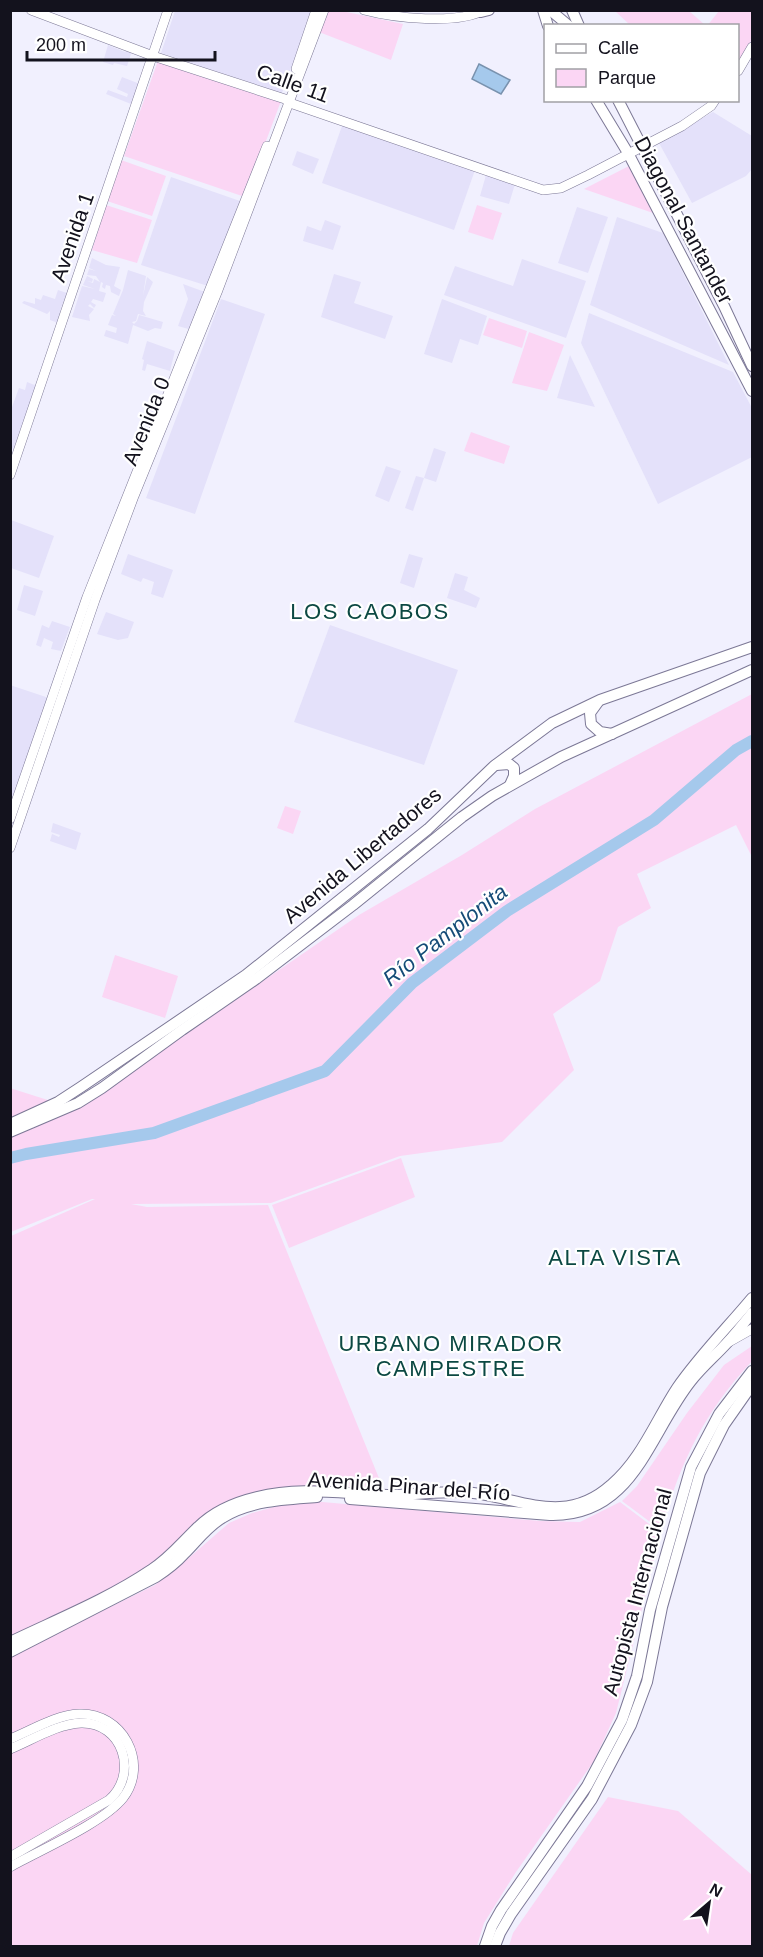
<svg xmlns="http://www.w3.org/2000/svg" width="763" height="1957" font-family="Helvetica,sans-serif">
<rect width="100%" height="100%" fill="#f1f0fe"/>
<g fill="#e4e1fa">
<polygon points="175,11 312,11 282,93 161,53"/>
<polygon points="108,45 125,52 126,49 132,51 127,66 114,63 113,65 103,62"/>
<polygon points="122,77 140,84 131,104 106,94 108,90 127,97 128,94 117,89"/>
<polygon points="713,112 752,136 752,169 746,176 692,203 659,143"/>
<polygon points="343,123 475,170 454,230 322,183"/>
<polygon points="297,151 319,159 313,174 292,165"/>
<polygon points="486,175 515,184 509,204 480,196"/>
<polygon points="171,177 240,201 208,286 141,265"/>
<polygon points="577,207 608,217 588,273 558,263"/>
<polygon points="617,217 663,233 729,365 590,305"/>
<polygon points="325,220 341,226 333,250 303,241 307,226 321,231"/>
<polygon points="92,258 106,265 120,267 114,286 121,290 119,296 111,292 110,286 106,285 105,289 102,287 103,283 101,282 99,291 106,293 103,302 93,299 91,302 96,305 94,308 90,304 88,306 94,309 89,315 90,321 72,317 82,286 95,289 83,285 87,276 93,279 92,282 87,281 93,283 94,279 100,282 96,276 87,275 89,269 96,271 89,268"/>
<polygon points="522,259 586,281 566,338 444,295 455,266 513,286"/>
<polygon points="128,270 146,276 143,296 147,277 153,282 144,302 143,311 146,316 138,314 136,321 132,322 134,324 137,321 139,315 163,322 161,329 155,328 148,331 133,325 128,344 104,336 106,330 116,333 117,328 108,325 112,315 116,316 113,314 123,290"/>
<polygon points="334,274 361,282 354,303 393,316 385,339 321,317"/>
<polygon points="183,284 205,292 192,330 178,326 188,299"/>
<polygon points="58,290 67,293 61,308 58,323 50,320 50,311 47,314 22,303 24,301 35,304 35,298 41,300 43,295 55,299"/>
<polygon points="221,299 265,314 195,514 146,498"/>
<polygon points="442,299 487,316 478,345 460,339 452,363 424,354"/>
<polygon points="589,313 733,372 752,408 752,457 658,504 581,343"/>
<polygon points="147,341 175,351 170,371 147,364 145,371 142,370 144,360 142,359"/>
<polygon points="570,355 595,407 557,398"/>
<polygon points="27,382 37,386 14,449 11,448 10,407 12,407 19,388 25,390"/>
<polygon points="151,400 159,403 139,454 132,451"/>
<polygon points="434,448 446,452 436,482 424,478 413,511 405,508 416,476 424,478"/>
<polygon points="386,466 401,471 389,502 375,496"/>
<polygon points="11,520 54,536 39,578 11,568"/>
<polygon points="128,554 173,570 163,598 151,594 154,582 143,578 141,582 121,574"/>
<polygon points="409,554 423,558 414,588 400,583"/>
<polygon points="455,573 468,577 464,590 480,598 476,608 447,598"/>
<polygon points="24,585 43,591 35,616 17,610"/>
<polygon points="106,612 134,622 128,638 118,640 97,634"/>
<polygon points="52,621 70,627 61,651 51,649 53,642 44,638 41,647 36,645 42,625 49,628"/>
<polygon points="330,625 458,670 424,765 294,722"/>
<polygon points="10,685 52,699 12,797 10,796"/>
<polygon points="53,823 81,833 76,850 50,841 52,834 59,837 60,835 51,832"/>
</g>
<g fill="#fbd6f4">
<polygon points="328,11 342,11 403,24 391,60 319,32"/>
<polygon points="615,11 689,11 705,25 630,25"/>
<path d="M719,11H752C752,34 753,49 738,68V26H707Z"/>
<polygon points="159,58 281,101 245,197 124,156"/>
<polygon points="121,160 166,176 152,216 107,201"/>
<polygon points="629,166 653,213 584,189"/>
<polygon points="106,205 152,220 137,263 92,250"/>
<polygon points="477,205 502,213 493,240 468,232"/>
<polygon points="489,318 527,331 522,348 483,335"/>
<polygon points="529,332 564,345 547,391 512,383"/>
<polygon points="471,432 510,446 504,464 464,451"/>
<polygon points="752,694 752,857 736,825 637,874 651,908 618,927 600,981 553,1014 574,1070 502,1142 400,1156 271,1203 131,1204 147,1207 268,1205 383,1488 363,1492 265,1492 122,1584 11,1639 11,1236 95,1199 92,1199 11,1232 11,1135 112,1085 359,915 462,855 535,809"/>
<polygon points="285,806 301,811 293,834 277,828"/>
<polygon points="115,955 178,976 165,1018 102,997"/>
<polygon points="10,1088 54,1102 11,1122"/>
<polygon points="401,1158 415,1197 289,1248 272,1205"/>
<path d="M752,1346V1361C703,1414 681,1461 661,1530L622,1501L637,1486L687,1413L724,1365Z"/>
<polygon points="299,1500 541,1521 580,1522 620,1502 661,1533 616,1713 594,1761 516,1872 484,1923 477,1946 11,1946 11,1656 155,1585 191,1556 229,1523 252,1513"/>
<polygon points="608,1797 678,1811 752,1875 752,1946 509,1946 513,1933"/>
</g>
<polygon fill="#a5c9ec" stroke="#7992ae" stroke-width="1.5" points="479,64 510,80 501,94 472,79"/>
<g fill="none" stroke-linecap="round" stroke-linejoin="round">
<polyline stroke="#a5c9ec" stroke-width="12" points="10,1158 26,1154 154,1133 325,1071 412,983 507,911 654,820 736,750 752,741"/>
<defs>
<g id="secondary">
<polyline points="31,10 153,56 285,99 290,103 543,190 561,188 588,175 682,126 711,106 715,100"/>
<path d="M364,10C394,18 457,25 484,10"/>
<polyline points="296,69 316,10"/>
<polyline points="738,71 752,47"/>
<polyline points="10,475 168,10"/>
<polyline points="10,819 87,597 267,146"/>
<polyline points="10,848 95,600 134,496 218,290 324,10"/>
<polyline points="729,1342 752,1329"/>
<path d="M10,1739C32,1730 56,1715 79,1714C122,1712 150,1763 123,1798C103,1823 40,1850 10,1867"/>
<path d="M10,1749C32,1740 57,1724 81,1723C123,1722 139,1774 109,1800L10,1857"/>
</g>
<g id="primary">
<polyline points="543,10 548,26"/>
<polyline points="550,10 569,26"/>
<polyline points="572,10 579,26"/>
<polyline points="481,12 489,10"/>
<polyline points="596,100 628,153 752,391"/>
<polyline points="618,100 724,306 752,366"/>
<polyline points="598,702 590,713 591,724 600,732 612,734"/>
<polyline points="496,765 509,764 514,768 514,776 510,785"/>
<polyline points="10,1124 58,1102 81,1087 246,975 428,829 494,766 552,723 600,700 752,647"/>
<polyline points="10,1132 78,1103 102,1088 182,1030 256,979 353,905 462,817 492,796 561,757 752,670"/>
<path d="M350,1499L550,1515C634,1517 648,1435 691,1381C701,1368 714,1357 726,1344C735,1334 744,1323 752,1313"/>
<path d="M10,1642C58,1619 108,1599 151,1570C170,1558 182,1542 198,1527C214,1511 236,1502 257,1497C301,1486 344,1494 388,1495C414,1495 439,1491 465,1492C518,1496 563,1528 611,1485C641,1460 656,1420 677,1388C699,1356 727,1328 752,1298"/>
<path d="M10,1652L156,1577C167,1570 176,1563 185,1553C197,1541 207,1527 222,1518C248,1501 286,1499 317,1497"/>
<polyline points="485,1946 492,1926 501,1910 587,1786 622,1720 637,1676 650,1610 691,1467 719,1414 752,1371"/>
<polyline points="495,1946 500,1933 511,1914 592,1799 631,1725 647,1682 662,1607 700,1473 724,1425 752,1385"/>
</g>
</defs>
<use href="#secondary" stroke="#7c7896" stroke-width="10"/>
<use href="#primary" stroke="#7c7896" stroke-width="12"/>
<use href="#secondary" stroke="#fff" stroke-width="9"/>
<use href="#primary" stroke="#fff" stroke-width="10"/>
</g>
<g text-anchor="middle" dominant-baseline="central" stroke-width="4.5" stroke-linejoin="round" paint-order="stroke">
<g font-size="21" fill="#13121d" stroke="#fff">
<text transform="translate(293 83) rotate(20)">Calle 11</text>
<text transform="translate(684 220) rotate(62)">Diagonal Santander</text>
<text transform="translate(72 237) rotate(-71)">Avenida 1</text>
<text transform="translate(146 421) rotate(-68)">Avenida 0</text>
<text transform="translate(362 855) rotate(-40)">Avenida Libertadores</text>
<text transform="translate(409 1486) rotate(4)">Avenida Pinar del Río</text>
<text transform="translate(637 1592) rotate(-75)">Autopista Internacional</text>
</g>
<g font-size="22" letter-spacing="1.5" fill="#0c4943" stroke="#fff">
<text x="370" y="611">LOS CAOBOS</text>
<text x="615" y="1257">ALTA VISTA</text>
<text x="451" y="1343">URBANO MIRADOR<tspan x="451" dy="25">CAMPESTRE</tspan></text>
</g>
<g font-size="22" font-style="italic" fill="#154b77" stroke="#fff">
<text transform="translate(445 935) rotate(-38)">Río Pamplonita</text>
</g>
</g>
<rect width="763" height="1957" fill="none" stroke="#13121d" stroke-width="24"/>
<rect x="544" y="24" width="195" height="78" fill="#ffffff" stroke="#a1a0a5" stroke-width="1.5"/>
<rect x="556" y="44" width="30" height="9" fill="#ffffff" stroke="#a1a0a5" stroke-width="1.5"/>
<text x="598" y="54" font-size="18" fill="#13121d">Calle</text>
<rect x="556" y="69" width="30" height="18" fill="#fbd6f4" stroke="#a1a0a5" stroke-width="1.5"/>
<text x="598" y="84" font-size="18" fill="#13121d">Parque</text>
<g transform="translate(709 1903) rotate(29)" stroke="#ffffff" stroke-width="4.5" paint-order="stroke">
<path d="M0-4.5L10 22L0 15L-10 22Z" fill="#13121d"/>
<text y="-9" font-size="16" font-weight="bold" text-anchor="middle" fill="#13121d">N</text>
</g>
<path d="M27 51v9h188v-9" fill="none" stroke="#13121d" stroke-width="3"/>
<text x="36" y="51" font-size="18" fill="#13121d" stroke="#ffffff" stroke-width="4.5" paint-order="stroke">200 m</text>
</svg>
